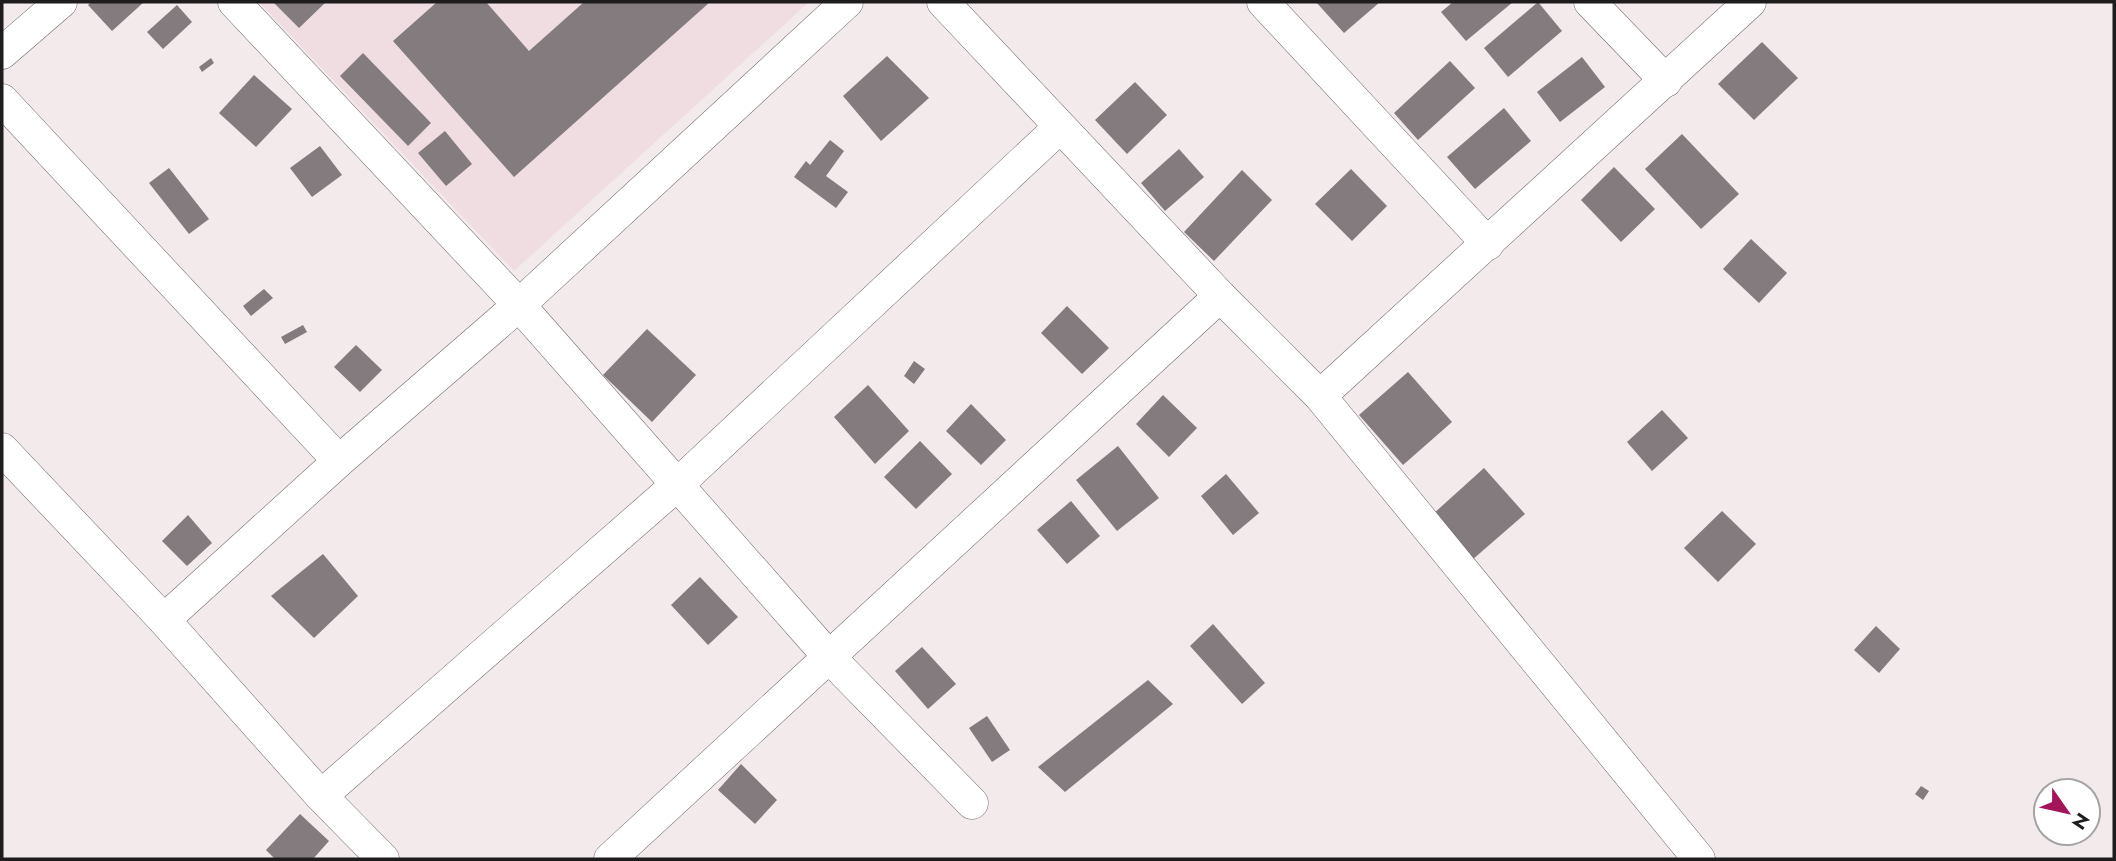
<svg xmlns="http://www.w3.org/2000/svg" width="2116" height="861" font-family="Jost,sans-serif">
<rect width="100%" height="100%" fill="#f3eaec"/>
<polygon fill="#efdde2" points="259,2 809,2 514,271"/>
<g fill="#837b7d">
<polygon points="91,2 144,2 112,31 88,5"/>
<polygon points="273,2 326,2 299,28"/>
<polygon points="437,2 486,2 529,51 584,2 710,2 514,177 393,41"/>
<polygon points="1316,2 1380,2 1344,33"/>
<polygon points="1453,2 1513,2 1466,41 1441,12"/>
<polygon points="1538,2 1562,31 1508,77 1484,48"/>
<polygon points="177,5 192,22 163,49 147,32"/>
<polygon points="1762,42 1798,78 1754,120 1718,84"/>
<polygon points="363,53 431,123 408,146 340,76"/>
<polygon points="887,56 929,98 881,141 843,96"/>
<polygon points="1582,57 1605,87 1560,122 1537,92"/>
<polygon points="211,58 214,63 202,72 199,67"/>
<polygon points="1450,61 1475,88 1418,140 1394,113"/>
<polygon points="254,75 292,109 256,147 219,113"/>
<polygon points="1135,82 1167,115 1127,154 1095,120"/>
<polygon points="1504,108 1531,141 1475,189 1447,157"/>
<polygon points="445,131 472,164 446,186 418,153"/>
<polygon points="1682,134 1739,194 1701,229 1645,169"/>
<polygon points="830,140 844,151 826,176 848,192 836,208 794,177 806,161 810,165"/>
<polygon points="320,146 342,175 312,197 290,168"/>
<polygon points="1179,149 1204,177 1165,211 1141,183"/>
<polygon points="1614,167 1655,209 1621,242 1581,200"/>
<polygon points="169,168 209,219 189,234 149,183"/>
<polygon points="1351,169 1387,206 1352,241 1315,204"/>
<polygon points="1242,170 1272,200 1214,261 1184,232"/>
<polygon points="1751,239 1787,273 1759,303 1723,269"/>
<polygon points="264,289 273,298 251,316 243,306"/>
<polygon points="1067,306 1109,348 1082,374 1041,333"/>
<polygon points="303,325 307,332 285,344 281,337"/>
<polygon points="647,329 696,375 652,422 603,375"/>
<polygon points="356,345 382,370 360,392 334,367"/>
<polygon points="914,361 925,369 914,384 904,376"/>
<polygon points="1408,372 1452,422 1403,465 1359,415"/>
<polygon points="868,385 909,431 875,464 834,417"/>
<polygon points="1163,395 1197,428 1169,457 1136,424"/>
<polygon points="971,404 1006,440 981,465 946,431"/>
<polygon points="1662,410 1688,438 1652,471 1627,442"/>
<polygon points="920,441 952,474 916,509 884,477"/>
<polygon points="1118,446 1159,498 1117,531 1076,480"/>
<polygon points="1484,468 1525,514 1472,560 1432,515"/>
<polygon points="1226,474 1259,513 1233,535 1201,496"/>
<polygon points="1071,501 1100,536 1067,564 1037,530"/>
<polygon points="1722,511 1756,544 1718,582 1684,548"/>
<polygon points="188,515 212,543 187,566 162,541"/>
<polygon points="323,554 358,596 314,638 271,596"/>
<polygon points="700,577 738,617 708,645 671,605"/>
<polygon points="1213,624 1265,683 1242,704 1190,646"/>
<polygon points="1876,626 1900,649 1879,673 1854,650"/>
<polygon points="922,647 956,684 928,709 895,671"/>
<polygon points="1148,680 1173,704 1065,792 1038,767"/>
<polygon points="987,716 1010,750 992,762 969,728"/>
<polygon points="741,764 777,800 755,824 718,790"/>
<polygon points="1921,786 1929,791 1923,800 1915,794"/>
<polygon points="300,814 329,841 313,859 275,859 266,850"/>
</g>
<g fill="none" stroke-linecap="round" stroke-linejoin="round">
<defs>
<g id="minor">
<polyline points="234,2 519,305 830,658 972,803"/>
<polyline points="943,2 1220,296 1320,396 1699,859"/>
<polyline points="1263,2 1488,244"/>
<polyline points="1590,2 1666,81"/>
<polyline points="2,53 61,2"/>
<polyline points="2,100 339,461"/>
<polyline points="1320,396 1750,2"/>
<polyline points="2,449 164,620 321,796 383,859"/>
<polyline points="164,620 339,461 519,305 847,2"/>
<polyline points="321,796 678,484 1060,127"/>
<polyline points="610,859 1220,296"/>
</g>
</defs>
<use href="#minor" stroke="#6f6769" stroke-width="33"/>
<use href="#minor" stroke="#fff" stroke-width="32"/>
</g>
<rect width="2116" height="861" fill="none" stroke="#1f1c1d" stroke-width="7"/>
<g transform="translate(2067 812) rotate(124)"><circle r="33" fill="#ffffff" stroke="#a5a4a5" stroke-width="2"/>
<path d="M0-5L12 26L0 18L-12 26Z" fill="#a3145a"/>
<text y="-10" font-size="19" font-weight="bold" text-anchor="middle" fill="#1f1c1d">N</text>
</g>
</svg>
